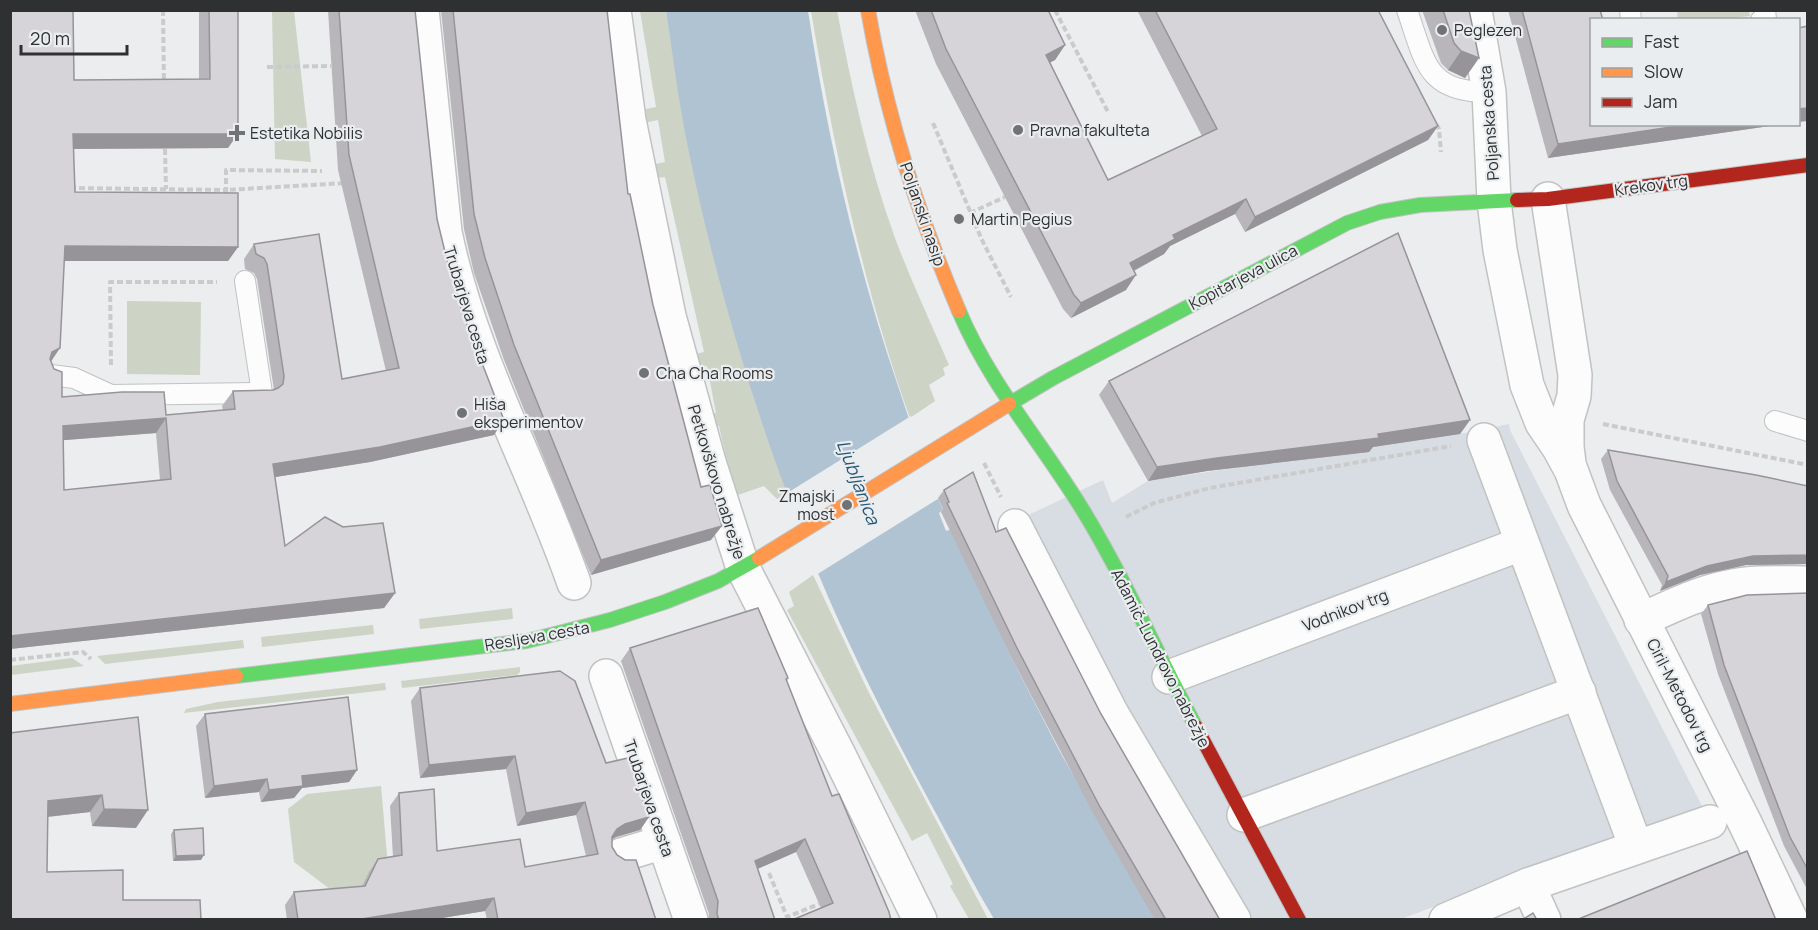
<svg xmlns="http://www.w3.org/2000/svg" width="1818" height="930" font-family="Manrope,sans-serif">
<rect width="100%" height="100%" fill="#ebedee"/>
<polygon fill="#d7dde2" points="1509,424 1510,430 1702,806 1401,919 1253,919 1128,706 1026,516 1103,480 1112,503 1148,481 1460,434"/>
<g fill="#cdd3c5">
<polygon points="272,11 294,11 311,162 275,159"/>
<polygon points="640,11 666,11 684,127 711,245 743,362 787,494 777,499 764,486 735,496 719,426 708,428 704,416 716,413 707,366 691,369 688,356 704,352 665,177 648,179 646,166 665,162 658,120 638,124 636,111 656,107"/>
<path d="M811,11H837C852,87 868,164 895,238C911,281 931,323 949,365L943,368L945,375L929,385L935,401L910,418C863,286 834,149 811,11Z"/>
<polygon points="1677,11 1749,11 1750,16 1724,19 1678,19"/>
<polygon points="127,301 201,302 200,375 127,374"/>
<polygon points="813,575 868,691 988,919 969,919 950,886 953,884 927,833 912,841 787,610 794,606 789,592"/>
<polygon points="512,608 513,619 420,629 419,619"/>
<polygon points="373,625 374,634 262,647 261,637"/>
<polygon points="243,640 244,648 105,664 97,656"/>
<polygon points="72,658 84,666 11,675 11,666"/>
<polygon points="520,667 520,672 517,675 402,688 401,681"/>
<polygon points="385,683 386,690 184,713 186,709 218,702"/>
<polygon points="381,786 390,890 330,889 294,862 288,809 307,794"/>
</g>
<path fill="#afc3d2" d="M666,11H808C828,139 856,263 898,386C912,428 926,470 943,510L939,513L946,531L952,529L1011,657L1060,752L1155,919H994L980,895C923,789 864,684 818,573C759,430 714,280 684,128C677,89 672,50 666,11Z"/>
<polygon fill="#ebedee" points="911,416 941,497 816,575 784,495"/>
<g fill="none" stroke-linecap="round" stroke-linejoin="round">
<defs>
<g id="lane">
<path d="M1407,10C1425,61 1426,93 1489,92"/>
<polyline points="1630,10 1631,20"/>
<polyline points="1761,20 1766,19 1765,10"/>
<polyline points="51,375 74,378 111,395 262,393 245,281"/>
<polyline points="1775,421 1808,431"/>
</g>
<g id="street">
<path d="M422,10L445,232C470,355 533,466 574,583"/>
<polyline points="614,10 629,120 669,316 709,462 743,568 839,755 920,920"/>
<polyline points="1475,10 1489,92 1494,201 1500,250 1527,385 1542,423 1559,448 1571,470 1584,505 1745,823 1791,920"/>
<polyline points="1548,199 1575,375 1574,396 1567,420 1567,447 1569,463"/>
<polyline points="1484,440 1636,847"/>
<polyline points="1015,526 1112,714 1234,920"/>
<path d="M1641,620C1670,607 1698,593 1728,587C1754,581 1781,583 1808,583"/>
<polyline points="606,676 691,920"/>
<polyline points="1169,677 1521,544"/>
<polyline points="1244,815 1579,692"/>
<polyline points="621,855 664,842"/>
<polyline points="1528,885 1544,920"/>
<polyline points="1446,920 1528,885 1710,822"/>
</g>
<g id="fast">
<path d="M959,311C990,385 1043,444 1084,512C1126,581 1158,656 1196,727"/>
<polyline points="1009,404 1053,378 1347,223 1380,212 1420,205 1517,200"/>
<polyline points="236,676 527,641 610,620 665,602 718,581 759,558"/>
</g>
<g id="slow">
<path d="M868,10C886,113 918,215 959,311"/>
<polyline points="759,558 1009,404"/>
<polyline points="10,704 236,676"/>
</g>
<g id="jam">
<polyline points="1517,200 1548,199 1808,165"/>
<polyline points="1196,727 1299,920"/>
</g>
</defs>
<use href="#lane" stroke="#c1c3c3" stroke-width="22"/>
<use href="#street" stroke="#c1c3c3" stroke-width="36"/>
<use href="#fast" stroke="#c1c3c3" stroke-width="16"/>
<use href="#slow" stroke="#c1c3c3" stroke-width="16"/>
<use href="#jam" stroke="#c1c3c3" stroke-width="16"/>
<g stroke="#cbcbcc" stroke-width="4" stroke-dasharray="6 3" stroke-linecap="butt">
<polyline points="163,10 164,85"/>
<polyline points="1055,10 1108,112"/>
<polyline points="267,67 331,66"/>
<polyline points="933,123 982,240 1011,297"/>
<polyline points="1436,124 1439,129 1441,152"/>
<polyline points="315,131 335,130"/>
<polyline points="165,149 166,189"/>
<polyline points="70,188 226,190 226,170 322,171"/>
<polyline points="227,195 226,190 345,183"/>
<polyline points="970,213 1005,197"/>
<polyline points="111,365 110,282 217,282"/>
<polyline points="1603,424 1808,465"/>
<polyline points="984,463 1001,497"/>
<polyline points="1126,517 1154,503 1210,488 1451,446"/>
<polyline points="10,660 83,652 91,659"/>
<polyline points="769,873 787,917 819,904"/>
</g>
<use href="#lane" stroke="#fcfcfc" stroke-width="20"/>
<use href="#street" stroke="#fcfcfc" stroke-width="33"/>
<use href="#fast" stroke="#63d668" stroke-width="14"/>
<use href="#slow" stroke="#ff974d" stroke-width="14"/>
<use href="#jam" stroke="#b3261e" stroke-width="14"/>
</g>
<g fill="#b8b6bb" fill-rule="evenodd">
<path d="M10,10L74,80H199V10H254L238,12L228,148L73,149L75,192L238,247L228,261H64L51,362L62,397L166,415L223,410L222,406L233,391L274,390L257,279L254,273L245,269L244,259L254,244L319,234L342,379L386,371L338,170L328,10H415L437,219L449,268L494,435L370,462L275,477L285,546L395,593L384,608L10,649ZM156,433L160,480L64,490V440Z"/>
<polygon points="441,10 607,10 628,194 653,305 711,540 591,575 504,360 474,273 464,229"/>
<polygon points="915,10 1048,10 1065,45 1055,60 1050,62 1108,180 1202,136 1137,10 1378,10 1438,126 1428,140 1245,232 1235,214 1170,246 1164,254 1134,271 1126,290 1071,318 1063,309 936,64"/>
<polygon points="1422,10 1469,10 1479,58 1465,78 1448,70 1441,63"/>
<polygon points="1508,10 1600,10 1592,124 1783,124 1548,158"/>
<polygon points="1109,381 1470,420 1460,434 1373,447 1369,452 1207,471 1148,481 1099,395"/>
<polygon points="1608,450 1808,486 1808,564 1746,565 1700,575 1660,591 1662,585 1610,490 1601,459"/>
<polygon points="944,490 996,532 1220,920 1155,920 1094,815 1011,657 941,512 943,509 938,498"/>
<polygon points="1808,593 1808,891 1784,846 1718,674 1701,614 1708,605"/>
<polygon points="630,648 788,678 787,681 832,796 891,920 821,908 796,852 757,869 775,920 708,920 709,914 621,661"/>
<polygon points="420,688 606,763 649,817 640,830 616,837 612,839 612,847 656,920 487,920 485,911 430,920 287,920 285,905 294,892 362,886 369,872 378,859 393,857 390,806 399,793 437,851 525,867 586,856 576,815 517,826 506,769 420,778 411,701"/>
<polygon points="205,714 357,770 349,782 302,788 294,798 261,802 259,792 205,798 196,726"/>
<polygon points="138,717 136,828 92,826 90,812 48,817 10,920 10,733"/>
<polygon points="174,830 201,860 173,861 171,834"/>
</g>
<g fill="#969498">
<polygon points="1065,45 1055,60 1036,70 1046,55"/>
<polygon points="1461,51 1479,58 1465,78 1448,70"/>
<polygon points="1808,108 1808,121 1798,122 1798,109"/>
<polygon points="1691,124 1783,124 1548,158 1558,144"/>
<polygon points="1438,126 1428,140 1245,232 1255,217"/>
<polygon points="73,134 238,134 228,148 62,149"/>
<polygon points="1246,199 1235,214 1170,246 1164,254 1120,278 1130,263 1173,235"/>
<polygon points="65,246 238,247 228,261 54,261"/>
<polygon points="1136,275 1126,290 1071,318 1081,303"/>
<polygon points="60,348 50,363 42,367 52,352"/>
<polygon points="166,418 156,433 53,441 63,426"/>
<polygon points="504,420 494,435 370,462 263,479 273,464"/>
<polygon points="1470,420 1460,434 1373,447 1369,452 1207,471 1148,481 1157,467 1217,458"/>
<polygon points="722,526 711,540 591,575 601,560"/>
<polygon points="1808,555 1808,564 1746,565 1700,575 1660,591 1666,582 1707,566 1753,556"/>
<polygon points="395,593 384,608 10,649 10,636"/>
<polygon points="515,756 506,769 420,778 429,765"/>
<polygon points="357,770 349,782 302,788 294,798 261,802 269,790 302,776"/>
<polygon points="267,779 259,792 205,798 214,786"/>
<polygon points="102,795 90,812 36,818 48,801"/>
<polygon points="585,802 576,815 517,826 526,813"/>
<polygon points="104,809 148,810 136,828 92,826"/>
<polygon points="649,817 640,830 616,837 608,842 617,829 625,824"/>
<polygon points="805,839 796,852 746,874 755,861"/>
<polygon points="204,855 201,860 173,861 176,856"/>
<polygon points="494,898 485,911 430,920 355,920"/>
</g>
<g fill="#d6d4d9" stroke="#969498" stroke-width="1.5" fill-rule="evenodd">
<path d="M10,10H73L74,80L210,79L209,10H238V134H73L75,192L238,193V247L65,246L60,348L52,352L50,359L54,369L62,372V397L122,392H164L166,415L235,409L233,391L273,390L278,388L283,384L284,376L267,264L264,258L256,254L254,244L319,234L342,379L399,368L349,155L339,10H415L437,219L449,268L463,314L504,420L380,447L273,464L285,546L325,517L343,527L383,523L395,593L10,636ZM166,418L171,479L64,490L63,426Z"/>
<polygon points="453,10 607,10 628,194 630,194 653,305 701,487 710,485 722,526 601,560 514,345 485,258 474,214"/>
<polygon points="931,10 1048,10 1065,45 1046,55 1108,180 1217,129 1155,10 1378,10 1438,126 1255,217 1246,199 1173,235 1175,239 1130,263 1136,275 1081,303 1074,295 946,49"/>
<polygon points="1443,10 1469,10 1479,58 1461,51 1454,43"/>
<polygon points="1522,10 1600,10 1603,20 1592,20 1592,124 1691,124 1558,144"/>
<polygon points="1808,26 1808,108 1798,109 1798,28"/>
<polygon points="1398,233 1470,420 1378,434 1379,438 1217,458 1157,467 1109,381"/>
<polygon points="1608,450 1756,475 1808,486 1808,555 1753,556 1707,566 1666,582 1668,576 1617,481"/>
<polygon points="973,472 996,532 1006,528 1101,714 1220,920 1166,920 1100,807 1017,648 947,503 949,502 944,490"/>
<polygon points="1808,593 1808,870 1790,837 1724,665 1708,605 1747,595"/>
<polygon points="758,608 788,678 786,679 832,796 839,794 889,912 891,920 792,920 833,903 805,839 755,861 775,920 719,920 717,914 718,901 630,648"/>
<polygon points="560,671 575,681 606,763 628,758 649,817 625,824 617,829 612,837 612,847 617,855 625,860 636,860 656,920 498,920 494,898 355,920 298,920 294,892 365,886 378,859 402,855 399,793 434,789 437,851 520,839 525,867 598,854 585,802 526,813 515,756 429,765 420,688"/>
<polygon points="348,697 357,770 302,776 303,786 269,790 267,779 214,786 205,714"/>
<polygon points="138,717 148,810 104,809 102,795 48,801 47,872 123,870 123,900 200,900 201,920 10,920 10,733"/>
<polygon points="203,828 204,855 176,856 174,830"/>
<polygon points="1747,851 1776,920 1576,920"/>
<polygon points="1533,913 1537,920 1522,920"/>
</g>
<g fill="#717273" stroke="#eaedef" stroke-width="2">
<circle cx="1442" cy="30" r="6"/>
<circle cx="1018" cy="130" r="6"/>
<path d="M234 124h6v6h6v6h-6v6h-6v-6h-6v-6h6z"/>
<circle cx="959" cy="219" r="6"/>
<circle cx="644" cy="373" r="6"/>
<circle cx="462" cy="413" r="6"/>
<circle cx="847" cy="505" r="6"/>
</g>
<g text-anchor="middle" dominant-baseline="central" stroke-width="4.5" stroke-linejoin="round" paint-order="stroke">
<g font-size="16" fill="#2f3031" stroke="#eaedef" text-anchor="start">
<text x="1454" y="30">Peglezen</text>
<text x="1030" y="130">Pravna fakulteta</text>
<text x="250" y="133">Estetika Nobilis</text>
<text x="971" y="219">Martin Pegius</text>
<text x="656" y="373">Cha Cha Rooms</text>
<text x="474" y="404">Hiša<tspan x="474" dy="18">eksperimentov</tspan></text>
<text x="835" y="496" text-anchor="end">Zmajski<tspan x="835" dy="18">most</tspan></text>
</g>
<g font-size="16" fill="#2f3031" stroke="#eaedef">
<text transform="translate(1489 123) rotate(-94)">Poljanska cesta</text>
<text transform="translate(1651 185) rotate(-8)">Krekov trg</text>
<text transform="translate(923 214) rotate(71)">Poljanski nasip</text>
<text transform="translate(1243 277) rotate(-28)">Kopitarjeva ulica</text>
<text transform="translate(467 305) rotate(73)">Trubarjeva cesta</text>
<text transform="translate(717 482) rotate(73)">Petkovškovo nabrežje</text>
<text transform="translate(1345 610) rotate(-21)">Vodnikov trg</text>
<text transform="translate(537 636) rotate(-10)">Resljeva cesta</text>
<text transform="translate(1161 658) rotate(63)">Adamič-Lundrovo nabrežje</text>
<text transform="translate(1680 695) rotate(63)">Ciril-Metodov trg</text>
<text transform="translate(649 798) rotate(71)">Trubarjeva cesta</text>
</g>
<g font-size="18" font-style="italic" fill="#265575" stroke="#eaedef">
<text transform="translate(859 482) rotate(69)">Ljubljanica</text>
</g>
</g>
<rect width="1818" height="930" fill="none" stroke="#2f3031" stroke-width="24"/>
<rect x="1590" y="18" width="210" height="108" fill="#eaedef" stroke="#9fa1a3" stroke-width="1.5"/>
<rect x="1602" y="38" width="30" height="9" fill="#63d668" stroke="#9fa1a3" stroke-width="1.5"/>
<text x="1644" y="48" font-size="18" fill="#2f3031">Fast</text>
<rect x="1602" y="68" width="30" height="9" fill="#ff974d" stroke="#9fa1a3" stroke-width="1.5"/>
<text x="1644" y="78" font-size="18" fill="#2f3031">Slow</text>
<rect x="1602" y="98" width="30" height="9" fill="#b3261e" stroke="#9fa1a3" stroke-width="1.5"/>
<text x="1644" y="108" font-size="18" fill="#2f3031">Jam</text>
<path d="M21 45v9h106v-9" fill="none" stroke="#2f3031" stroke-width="3"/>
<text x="30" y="45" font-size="18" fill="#2f3031" stroke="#eaedef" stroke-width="4.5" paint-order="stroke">20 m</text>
</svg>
